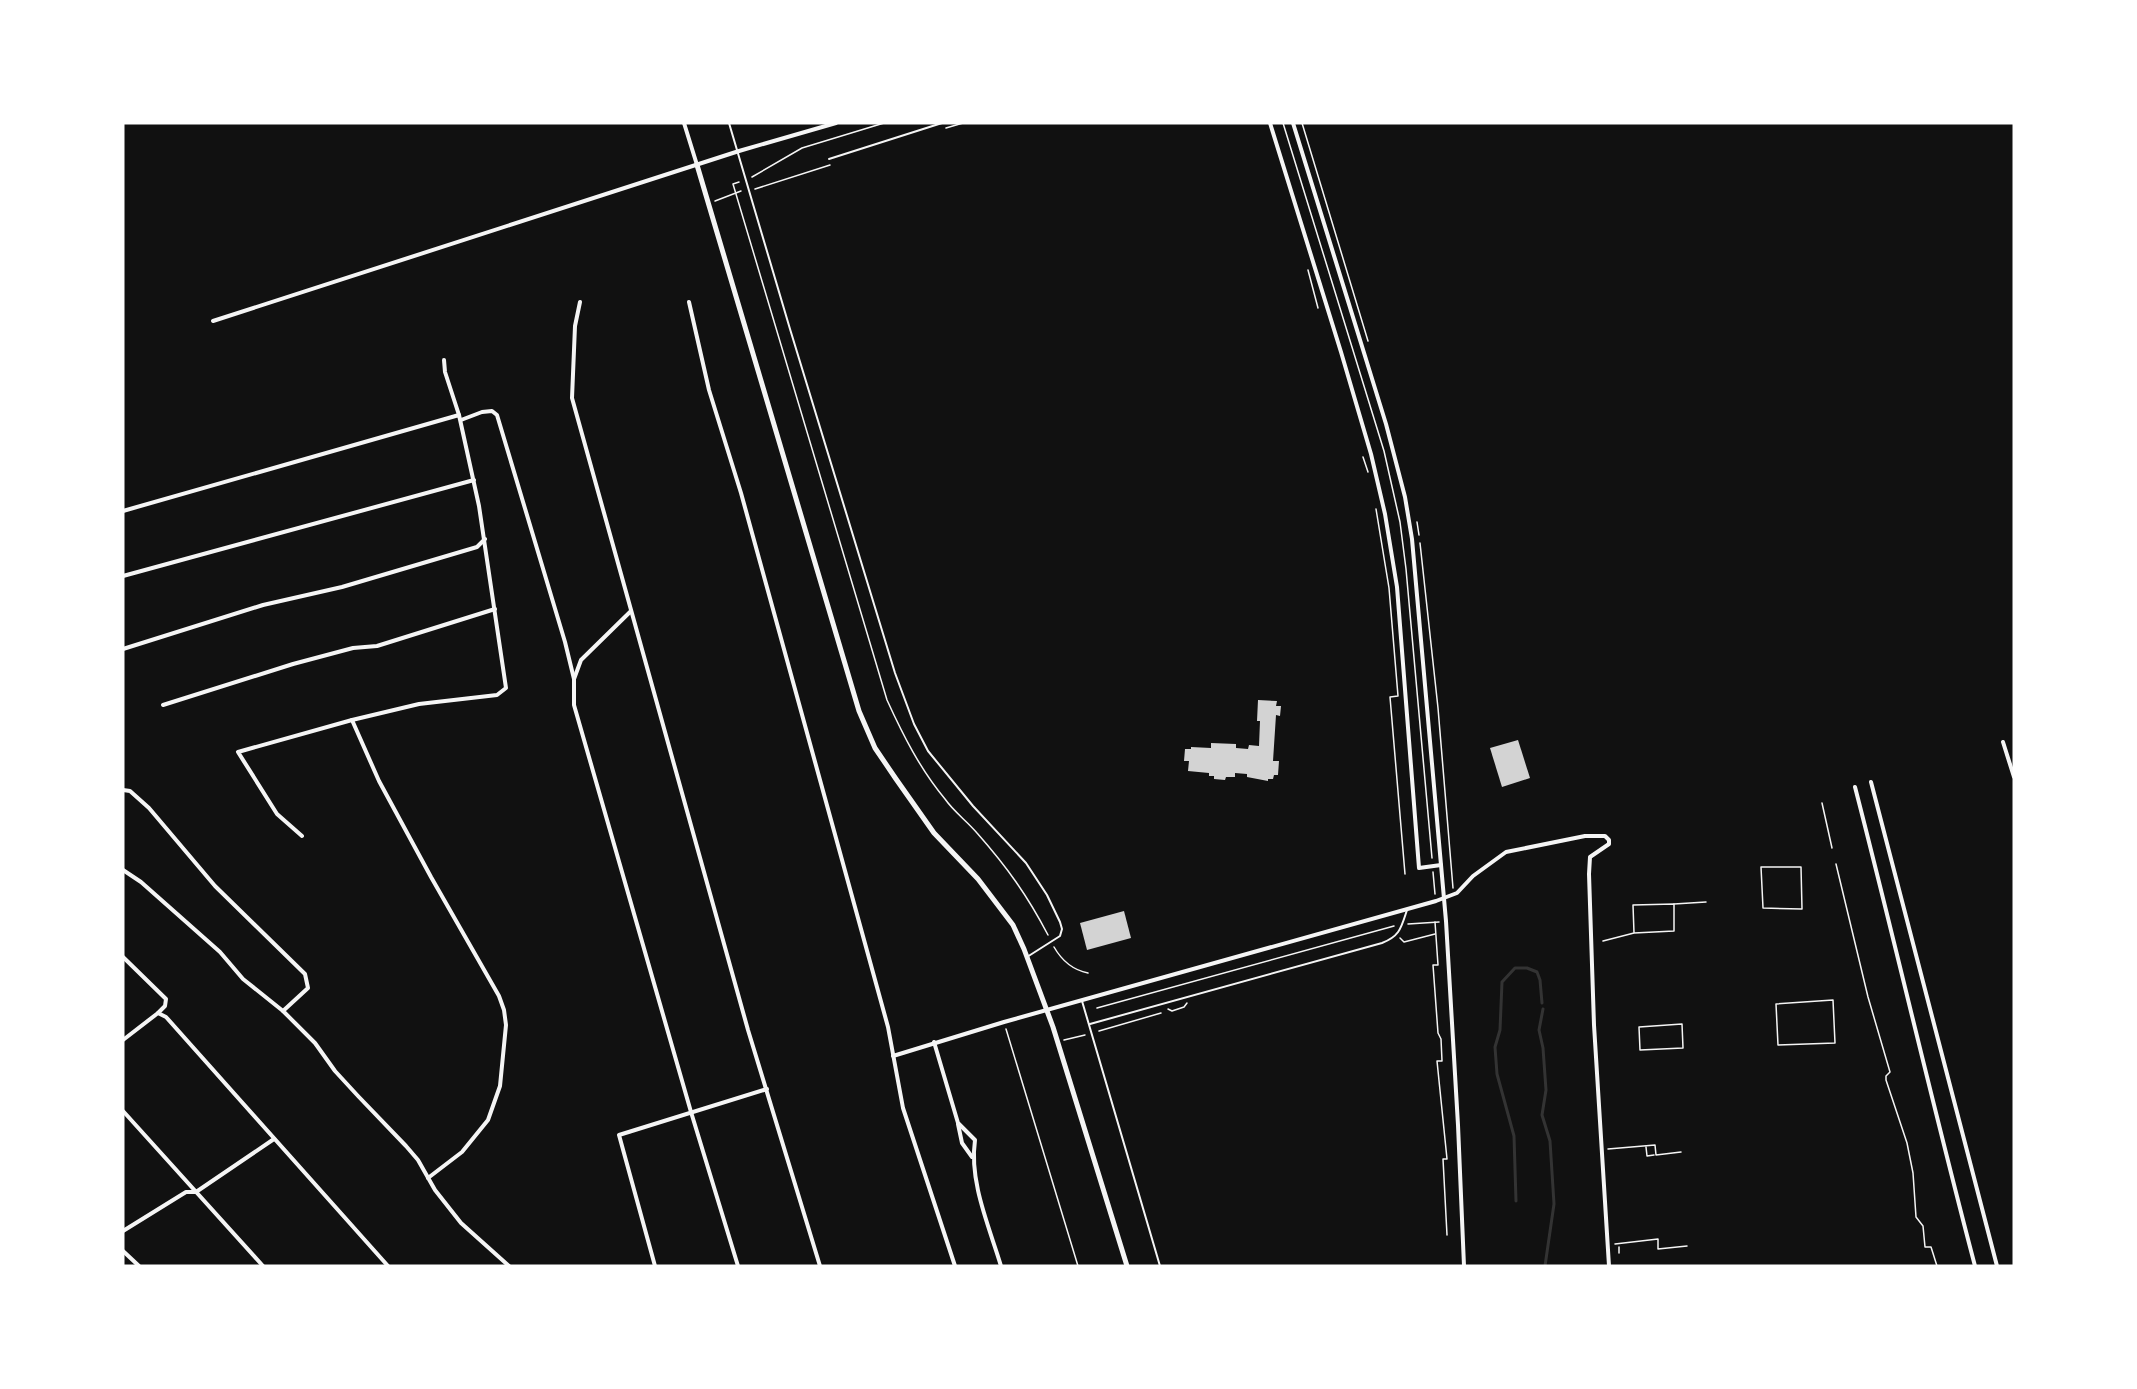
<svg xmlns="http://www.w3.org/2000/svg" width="2137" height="1389" font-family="'Open Sans',sans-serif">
<rect width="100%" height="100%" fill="#111"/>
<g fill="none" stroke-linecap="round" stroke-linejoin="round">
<g stroke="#333" stroke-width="3">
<polyline points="1543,1009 1539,1030 1543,1048 1546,1090 1542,1115 1550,1141 1554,1204 1545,1266"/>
<polyline points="1516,1201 1514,1136 1497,1074 1495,1047 1500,1030 1502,982 1515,968 1527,968 1537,972 1540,980 1542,1003"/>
</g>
</g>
<g fill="#d3d3d3">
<polygon points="1258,700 1277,701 1276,706 1281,706 1280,716 1276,715 1273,761 1279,761 1278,775 1274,775 1273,779 1268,779 1268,781 1247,777 1247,774 1235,773 1235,777 1226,777 1225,780 1214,779 1214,776 1209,776 1209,773 1188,771 1189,761 1184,761 1185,749 1191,749 1191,747 1211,748 1211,743 1236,744 1236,748 1248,749 1249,745 1259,746 1260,721 1257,721"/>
<polygon points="1518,740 1530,778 1502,787 1490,748"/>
<polygon points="1124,911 1131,938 1087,950 1080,923"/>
</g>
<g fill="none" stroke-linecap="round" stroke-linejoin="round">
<g stroke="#f5f5f5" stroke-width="1.5">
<polyline points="1283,123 1384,451 1400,522 1406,569 1432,858"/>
<polyline points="1302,123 1368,341"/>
<polyline points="946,128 963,123"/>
<polyline points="752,177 802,148 884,123"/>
<path d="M739,182L733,184L887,700C903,735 920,769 945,799C954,812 967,821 977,833C1007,867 1027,895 1048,935"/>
<polyline points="755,189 830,165"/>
<polyline points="715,201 741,191"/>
<polyline points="1308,270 1318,308"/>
<polyline points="1363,457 1368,472"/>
<polyline points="1376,509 1389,588 1398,696 1390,697 1405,874"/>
<polyline points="1417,522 1419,535"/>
<polyline points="1420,543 1438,708 1453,888"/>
<polyline points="1822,803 1832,848"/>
<polyline points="1836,864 1868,997 1890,1072 1886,1076 1886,1080 1907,1143 1913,1173 1916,1217 1923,1226 1925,1247 1931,1247 1937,1266"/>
<polygon points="1761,867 1801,867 1802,909 1763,908"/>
<polyline points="1433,872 1435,894"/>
<polyline points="1674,904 1706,902"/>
<polyline points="1435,922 1438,965 1433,965 1438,1033 1441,1039 1442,1061 1437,1061 1447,1159 1443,1159 1447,1235"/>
<polyline points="1408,924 1439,922"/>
<polyline points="1400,938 1404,942 1435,934"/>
<polyline points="1603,941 1634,933 1674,931 1674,904 1633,905 1634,933"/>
<path d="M1054,947C1062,961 1073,970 1088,973"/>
<polygon points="1833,1000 1835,1043 1778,1045 1776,1004"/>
<polyline points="1097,1008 1394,926"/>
<polyline points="1168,1009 1172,1011 1184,1007 1187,1003"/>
<polygon points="1682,1024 1683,1048 1640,1050 1639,1027"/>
<polyline points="1006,1029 1078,1266"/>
<polyline points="1099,1031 1161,1013"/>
<polyline points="1064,1040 1085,1035"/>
<polyline points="1646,1147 1647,1156 1654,1155"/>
<polyline points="1608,1149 1655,1145 1656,1155 1681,1152"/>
<polyline points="1615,1244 1658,1239 1658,1249 1687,1246"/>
<polyline points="1619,1247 1619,1253"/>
</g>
<g stroke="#f5f5f5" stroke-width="2">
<polyline points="729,123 790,329 895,673 914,724 928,751 973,806 1026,863 1047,895 1060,922 1062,929 1060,936 1027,957"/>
<polyline points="829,159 942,123"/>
<polyline points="1082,1001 1160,1266"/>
<path d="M1090,1024L1382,943C1400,936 1401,928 1407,910"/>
</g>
<g stroke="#f5f5f5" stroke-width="4">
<polyline points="684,123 697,165"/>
<polyline points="1270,123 1341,352 1371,454 1385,514 1397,587 1419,868 1441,865"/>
<polyline points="1293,123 1386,424 1405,497 1412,539 1446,921 1458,1125 1464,1266"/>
<polyline points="580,302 575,326 572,398 748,1030 820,1266"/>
<polyline points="689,302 709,390 741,493 888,1027 903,1108 955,1266"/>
<polyline points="213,321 739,151 836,123"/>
<polyline points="444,360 445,372 459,415"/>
<polyline points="461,420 482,412 492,411 497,415 565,642 574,679"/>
<polyline points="123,511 459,415 479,506 506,688 497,695 419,704 352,720"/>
<polyline points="123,576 474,480"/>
<polyline points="631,611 581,660 574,679 574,705 691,1112 738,1266"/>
<polyline points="123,649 263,605 342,587 477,547 485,539"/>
<polyline points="163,705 293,664 353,648 377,646 495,609"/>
<polyline points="2003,742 2014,777"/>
<polyline points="1871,782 1997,1266"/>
<path d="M1855,787C1896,946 1933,1107 1975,1266"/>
<polyline points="123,790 130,791 149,808 215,886 305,974 308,988 283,1011 315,1043 335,1071 358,1096 406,1146 418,1160 435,1190 461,1223 509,1266"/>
<polyline points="302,836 277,814 238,752 352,720 379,781 431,877 499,996 504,1010 506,1025 500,1086 488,1120 462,1152 428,1178"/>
<polyline points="123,870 141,882 220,952 243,979 283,1011"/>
<polyline points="123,957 166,999 165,1006 158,1013"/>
<polyline points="123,1040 158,1013 166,1017 388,1266"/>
<path d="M934,1042L958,1123L975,1140C969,1182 989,1226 1001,1266"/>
<polyline points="893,1056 1004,1022 1436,901 1457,893 1473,876 1506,852 1585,836 1605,836 1609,840 1609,844 1590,857 1589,874 1594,1025 1609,1266"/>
<polyline points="123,1111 263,1266"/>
<polyline points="958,1124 962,1143 972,1157"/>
<polyline points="123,1231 186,1192 196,1192 274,1139"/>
<polyline points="123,1251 139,1266"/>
<polyline points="655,1266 619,1135 767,1089"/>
</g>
<polyline stroke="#f5f5f5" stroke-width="5" points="697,165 859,711 875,748 896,779 934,833 978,879 1013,925 1024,949 1053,1027 1127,1266"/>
</g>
<rect width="2137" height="1389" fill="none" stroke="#ffffff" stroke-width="249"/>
</svg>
